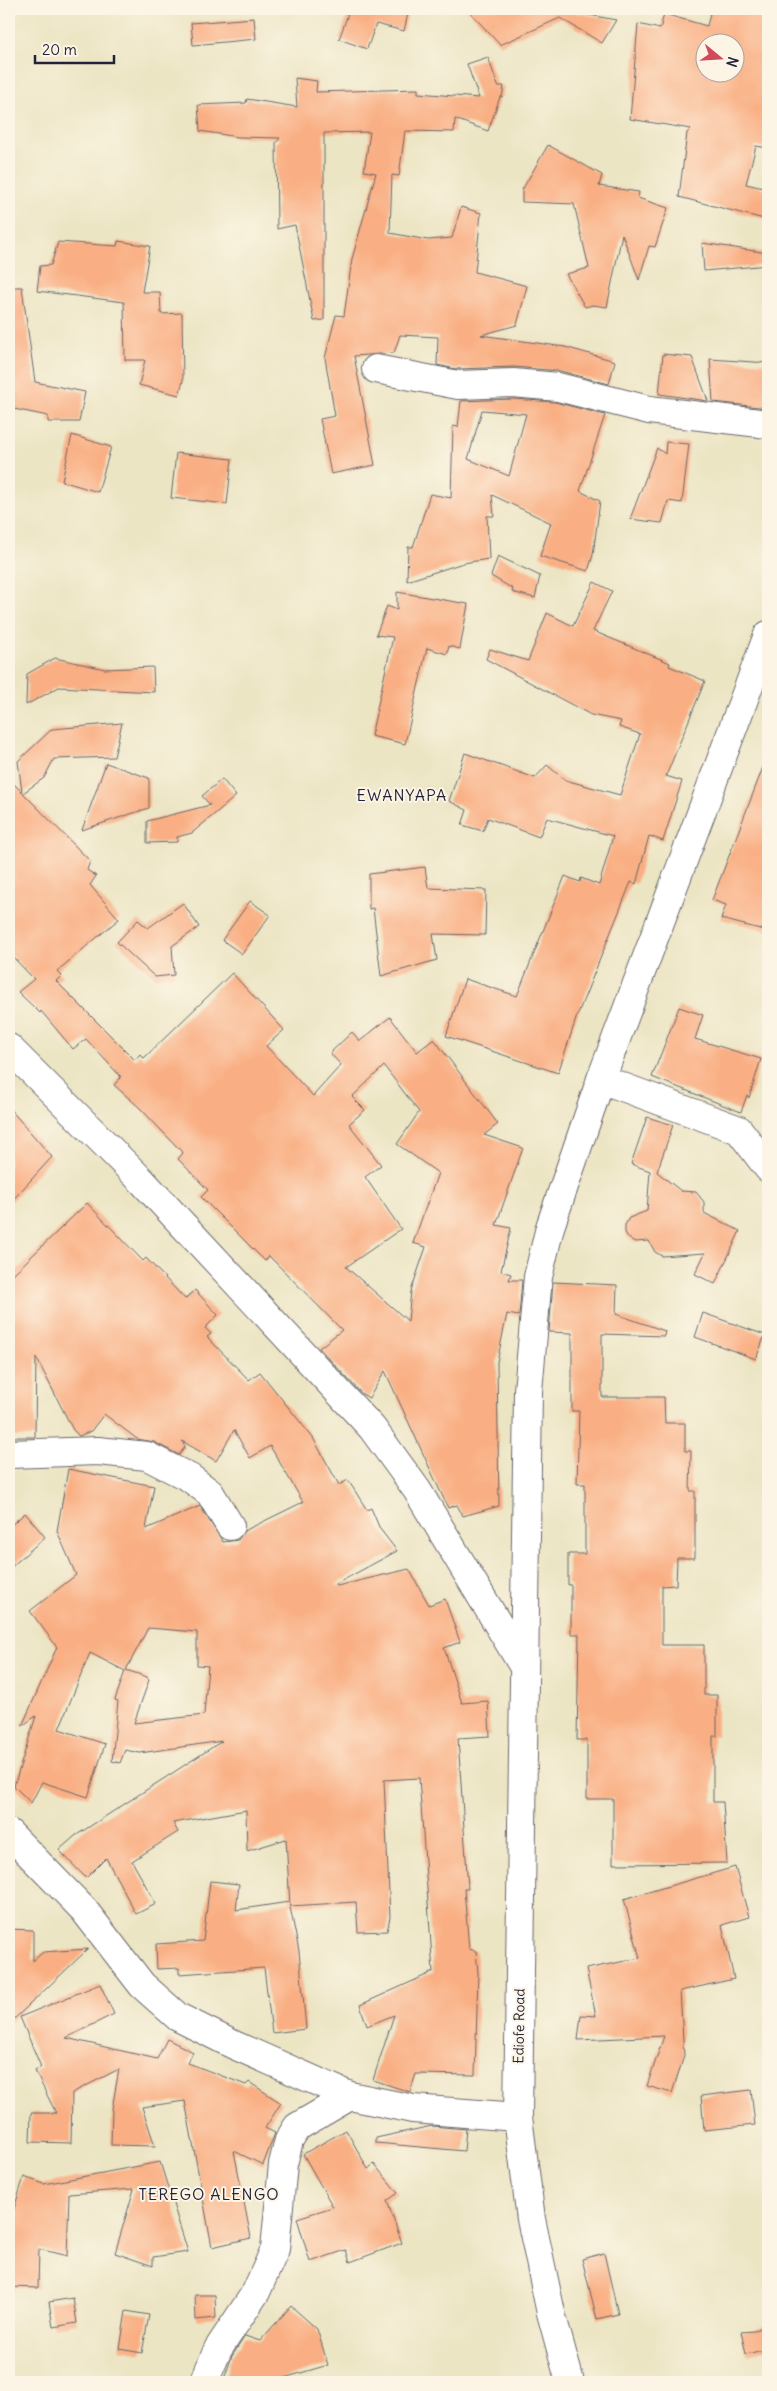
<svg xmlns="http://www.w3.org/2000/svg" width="777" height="2391" font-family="Delius,sans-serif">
<rect width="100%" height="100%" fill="#fcf5e5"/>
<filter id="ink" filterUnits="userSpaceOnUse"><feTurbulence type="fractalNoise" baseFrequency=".02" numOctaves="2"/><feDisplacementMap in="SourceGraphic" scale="10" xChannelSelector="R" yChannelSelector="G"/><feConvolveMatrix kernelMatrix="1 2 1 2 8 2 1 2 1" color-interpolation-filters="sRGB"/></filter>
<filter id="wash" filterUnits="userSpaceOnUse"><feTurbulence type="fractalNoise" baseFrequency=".0096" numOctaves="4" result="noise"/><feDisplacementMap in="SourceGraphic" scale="20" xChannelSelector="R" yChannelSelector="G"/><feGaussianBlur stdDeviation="1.12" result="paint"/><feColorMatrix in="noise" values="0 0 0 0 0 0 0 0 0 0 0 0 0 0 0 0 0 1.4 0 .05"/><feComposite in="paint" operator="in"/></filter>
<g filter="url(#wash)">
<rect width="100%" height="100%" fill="#ece5c4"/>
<g id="blocks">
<g fill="#f9af83" fill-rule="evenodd">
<polygon points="348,9 409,9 404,31 376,24 367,49 339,39 347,17"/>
<polygon points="467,9 579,9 573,12 616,20 602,43 560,18 500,45"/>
<path d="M711,9H768V148L756,146L746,184L768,189V220L679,197L687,133L691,129L630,119L638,24L660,29L664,14L707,26ZM704,42H734V72H704Z"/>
<polygon points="254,18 256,39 193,45 191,23"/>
<polygon points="488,57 498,86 504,86 502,97 500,97 488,131 455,119 454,132 405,131 399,176 392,175 390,233 428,240 452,238 461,207 481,213 475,272 527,286 517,325 481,335 565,347 615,361 609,384 560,371 514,367 456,369 437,365 438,337 400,335 394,353 354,356 375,465 331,474 320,419 335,416 325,358 336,315 344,316 352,259 376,173 364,171 370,132 324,133 324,320 314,321 295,225 277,229 276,143 280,138 238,137 200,131 198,105 246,103 247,99 297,107 295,78 317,81 316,92 418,89 418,93 479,98 467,64"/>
<polygon points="548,145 602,175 599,186 639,192 638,198 668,208 655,247 649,246 639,280 622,234 607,307 593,305 585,307 566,274 589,268 574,204 522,202 522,190"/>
<polygon points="118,241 150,246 142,292 160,292 161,314 182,313 183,381 179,395 139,385 145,360 125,360 124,302 37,291 40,266 51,265 58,242 117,246"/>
<polygon points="702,243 768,253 768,265 704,271"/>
<polygon points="9,287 22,287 35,382 85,392 79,422 48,422 48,416 9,408"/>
<polygon points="663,354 692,357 708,401 659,394"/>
<polygon points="710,359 768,363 768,408 713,402"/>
<path d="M513,399L555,402L605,415L580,491L600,501L593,555L588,571L540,556L551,523L492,495L494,516H487L489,559L463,563L407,581L408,547H413L430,494L451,498L453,426L458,427L461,401ZM482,410L526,414L509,476L468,459Z"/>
<polygon points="72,435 111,447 98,492 62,481"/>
<polygon points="666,442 689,444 682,503 668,501 662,523 630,519 657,448 665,454"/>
<polygon points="176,453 232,459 227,504 171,498"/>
<polygon points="498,556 540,576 535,598 512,592 513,589 491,576"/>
<polygon points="594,582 612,591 593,631 670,663 669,666 705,681 666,776 682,781 663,841 649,836 636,884 631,882 577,1016 558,1073 446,1036 465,979 517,996 565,876 580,882 581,878 599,885 613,836 547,818 539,837 488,818 483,831 462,825 467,810 449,801 465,753 535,778 547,765 565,780 620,795 640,734 619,727 621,721 591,715 486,659 490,649 528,661 547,613 573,626"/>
<polygon points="397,592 468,604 460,649 449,646 447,654 427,648 405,744 371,736 393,637 376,635 387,606 397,610"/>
<polygon points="55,658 105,669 153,667 154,692 59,687 26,705 27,674"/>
<path d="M122,723L114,757L54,759L44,778L23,793L90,861L87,870L96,876L90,885L119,919L57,971L62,976L56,981L135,1060L140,1054L144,1058L232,973L284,1030L266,1046L313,1096L341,1065L330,1053L352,1032L360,1041L390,1017L417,1052L434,1039L498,1124L484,1135L523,1148L496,1225L511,1228L501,1271L511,1274L509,1280H522L519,1316L507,1314L497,1362L499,1506L463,1516L457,1505L448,1508L385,1371L369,1398L362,1394L319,1348L342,1330L269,1256L265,1261L201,1197L208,1190L178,1159L183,1153L140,1108L114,1085L121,1077L86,1039L73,1049L41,1011L40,1013L18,992L34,979L9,953V779L22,792L18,761L52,729ZM384,1066L419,1112L397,1144L438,1173L413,1243L426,1247L411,1291L408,1321L346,1267L401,1229L365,1177L381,1165L349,1124L365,1110L352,1097Z"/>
<polygon points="767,757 768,757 768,931 721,919 726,905 712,900"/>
<polygon points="106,763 149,778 149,808 82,830"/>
<polygon points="222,779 236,796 192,833 177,837 177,842 147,843 147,821 210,805 202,796"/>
<polygon points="425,867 428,888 486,890 485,935 433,934 437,960 381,976 373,908 369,909 369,874"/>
<polygon points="250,901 270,915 242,954 222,940"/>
<polygon points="183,903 199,927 172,946 174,975 155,977 117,942 138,920 148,928"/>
<polygon points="679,1007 703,1015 695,1039 761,1059 749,1098 747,1095 741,1112 652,1077"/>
<polygon points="9,1108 52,1157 9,1204"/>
<polygon points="647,1117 673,1125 657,1172 681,1191 696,1192 704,1202 704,1213 740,1231 715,1284 695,1274 705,1253 662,1256 655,1252 649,1241 635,1242 628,1238 625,1232 625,1225 629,1218 647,1211 650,1171 631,1164"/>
<path d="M87,1203L143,1261L146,1258L185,1299L195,1290L218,1315L205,1328L211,1334L207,1337L249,1380L260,1372L313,1438L339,1485L348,1480L367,1510L371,1508L380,1529L397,1551L336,1584L337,1586L409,1569L429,1605L445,1599L460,1642L444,1648L462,1703L488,1701L490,1736L458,1738L468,1889H464L469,1949L476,1951L478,1973L475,2075L416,2074L410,2092L373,2080L394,2015L367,2026L360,2005L433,1972L419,1778L384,1780L390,1917L387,1931L358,1932L356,1902L290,1906L286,1839L247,1851L246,1810L173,1823L178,1832L132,1861L156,1904L136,1914L106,1858L86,1878L59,1850L75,1836L222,1741L140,1753L125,1750L120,1763L112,1761L118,1701L115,1700L125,1671L90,1653L59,1729L105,1744L88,1797L42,1782L31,1803L14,1786L36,1716L22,1726L57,1647L30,1611L76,1575L57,1531L68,1469L154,1486L146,1529L200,1506L223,1542L238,1540L244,1531L303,1502L270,1446L250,1458L234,1430L216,1461L182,1441L185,1447L179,1455L154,1442L137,1439L104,1414L91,1431L79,1436L73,1430L36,1357L35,1437H9V1278ZM148,1628L197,1632V1665L208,1666L204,1715L134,1723L149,1680L147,1677L126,1670Z"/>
<polygon points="553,1282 617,1285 616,1314 665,1331 664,1336 602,1334 602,1397 664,1397 665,1423 685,1423 685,1451 691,1451 690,1491 695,1491 695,1558 677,1558 676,1585 662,1586 662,1645 704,1645 704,1695 717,1695 717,1736 713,1736 713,1802 723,1802 727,1863 613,1864 613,1799 587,1799 587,1740 577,1740 579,1634 571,1634 571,1585 568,1585 568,1554 585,1554 585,1484 577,1484 579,1411 572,1411 572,1333 549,1332"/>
<polygon points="703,1313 765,1335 756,1359 695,1337"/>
<polygon points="25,1513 45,1537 9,1569 9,1527"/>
<polygon points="735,1867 749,1917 722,1925 734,1979 680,1991 684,2056 672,2093 647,2086 664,2036 578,2040 581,2015 596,2016 586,1969 640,1958 624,1899"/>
<polygon points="210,1881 239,1884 236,1910 289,1902 299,1951 306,2029 272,2033 264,1968 179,1974 179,1968 157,1969 156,1944 203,1941"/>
<polygon points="9,1929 33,1930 33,1961 43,1952 88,1949 9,2024"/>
<polygon points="100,1984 114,2014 66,2038 157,2059 167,2039 193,2052 188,2063 246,2085 249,2082 281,2103 265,2128 275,2133 263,2165 234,2151 251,2238 212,2247 185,2101 142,2107 155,2146 111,2145 112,2109 119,2069 72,2093 71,2143 30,2142 31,2113 56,2113 35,2071 41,2067 20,2017"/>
<polygon points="751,2090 755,2125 704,2130 701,2096"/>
<polygon points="432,2126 466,2129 464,2151 376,2143 376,2138"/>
<polygon points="346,2130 368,2169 374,2164 398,2193 387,2201 402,2243 350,2262 346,2250 310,2262 297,2218 333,2207 303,2154"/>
<polygon points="160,2162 188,2252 153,2257 153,2266 115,2253 134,2189 69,2194 67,2256 39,2249 38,2288 9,2287 9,2224 24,2177 44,2184"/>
<polygon points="604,2253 618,2314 597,2319 582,2259"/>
<polygon points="195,2295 215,2295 216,2318 196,2320"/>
<polygon points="73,2298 77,2323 53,2327 49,2302"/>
<polygon points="291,2306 317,2329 328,2365 270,2382 223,2382 232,2356 245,2336 260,2341"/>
<polygon points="126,2311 149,2315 142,2353 120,2349"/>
<polygon points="768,2324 768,2349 746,2354 741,2332 754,2331"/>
</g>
</g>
</g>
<g filter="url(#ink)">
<use href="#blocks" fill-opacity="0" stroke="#69666b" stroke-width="1"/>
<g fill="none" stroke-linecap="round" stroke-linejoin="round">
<defs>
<g id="minor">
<polyline points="376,369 458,385 513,383 558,387 649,410 768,424"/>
<polyline points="9,1048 143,1182 372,1428 417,1490 522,1664"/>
<polyline points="601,1079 739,1130 768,1168"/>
<polyline points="9,1454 98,1451 147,1456 190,1478 210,1493 230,1526"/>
<polyline points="9,1833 84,1910 142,1985 178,2017 234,2045 350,2096 413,2109 518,2117"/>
<polyline points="204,2382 218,2349 256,2292 275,2249 283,2164 289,2140 297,2127 350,2096"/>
<polyline points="570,2382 551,2313 531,2219 518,2117 528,1391 538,1277 550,1227 601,1079 768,635"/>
</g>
</defs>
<use href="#minor" stroke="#69666b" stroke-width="30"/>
<use href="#minor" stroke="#fff" stroke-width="28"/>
</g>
</g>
<g text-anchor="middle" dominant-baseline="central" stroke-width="4" stroke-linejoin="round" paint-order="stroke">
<g font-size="14" fill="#22223b" stroke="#fcf5e5">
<text transform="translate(519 2026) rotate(-89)">Ediofe Road</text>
</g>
<g font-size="16" letter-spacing="1" fill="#22223b" stroke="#fcf5e5">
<text x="402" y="795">EWANYAPA</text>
<text x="209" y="2194">TEREGO ALENGO</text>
</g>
</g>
<rect width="777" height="2391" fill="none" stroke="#fcf5e5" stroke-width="30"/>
<g transform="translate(720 58) rotate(108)"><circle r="24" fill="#fcf5e5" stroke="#a5a1a1"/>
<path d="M0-4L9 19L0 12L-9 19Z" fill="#d1495b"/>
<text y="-8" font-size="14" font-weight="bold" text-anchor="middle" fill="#22223b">N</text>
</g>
<path d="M35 55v8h79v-8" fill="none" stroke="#22223b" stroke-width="2.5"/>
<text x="42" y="55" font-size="15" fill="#22223b" stroke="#fcf5e5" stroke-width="4" paint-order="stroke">20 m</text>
</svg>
